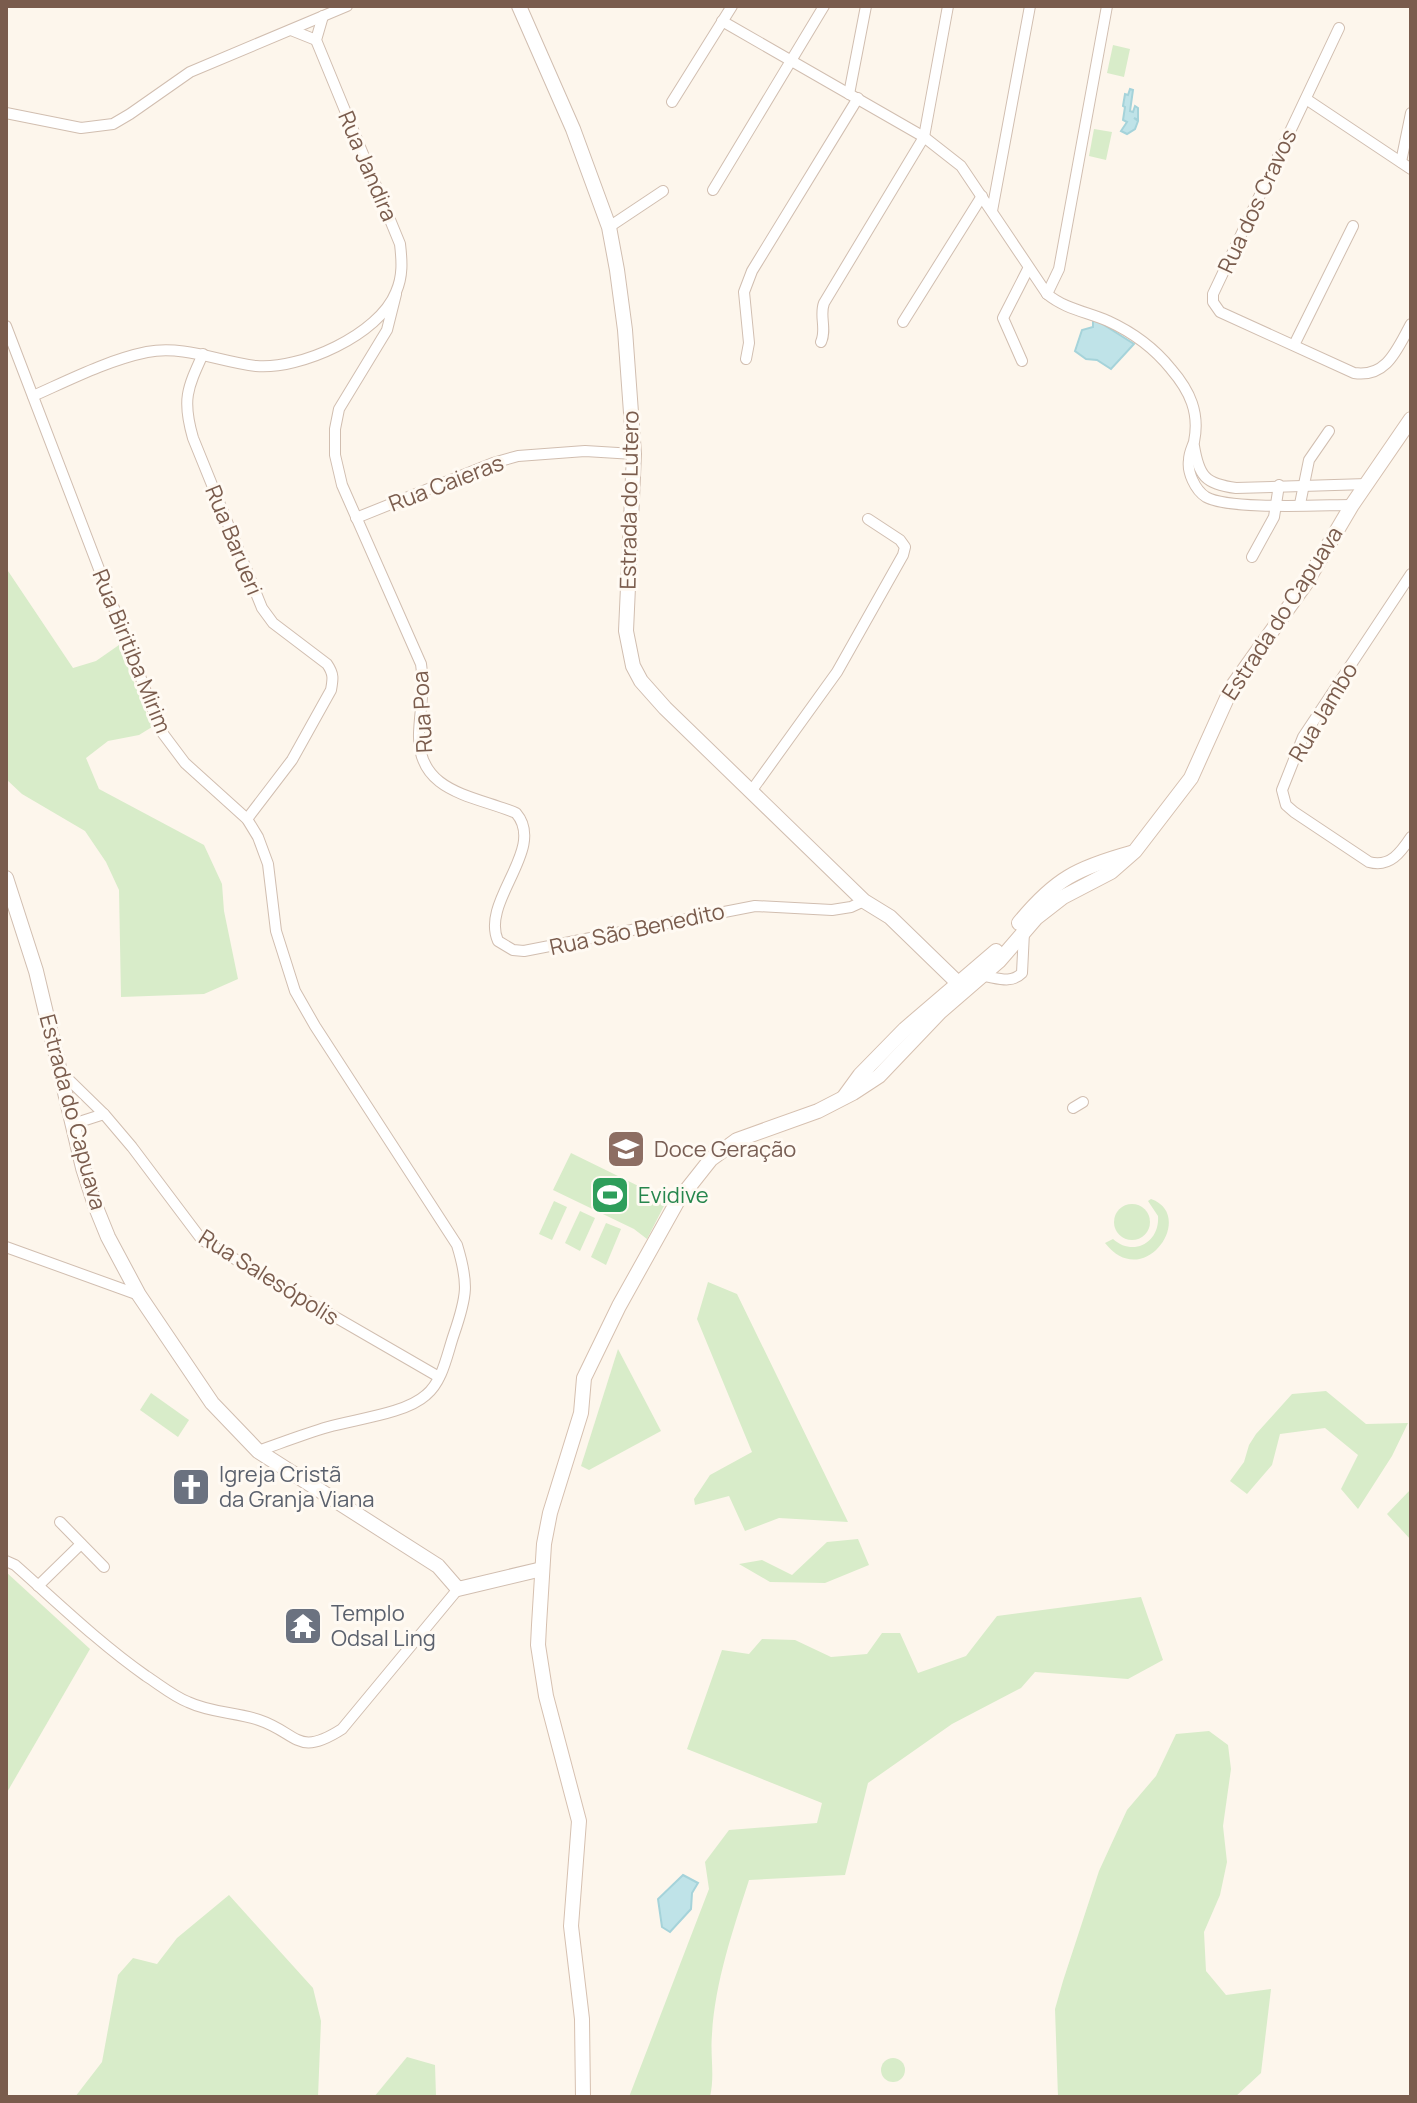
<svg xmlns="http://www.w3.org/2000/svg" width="1417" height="2103" font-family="Manrope,sans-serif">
<rect width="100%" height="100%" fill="#fdf6ec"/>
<g fill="#d8ecc9">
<polygon points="1113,45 1130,49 1124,77 1107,73"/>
<polygon points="1094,129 1112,132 1106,160 1089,156"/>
<polygon points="6,568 73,668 96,661 119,645 152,727 139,735 108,741 86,758 99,789 204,845 222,884 224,911 238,979 204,994 121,997 119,890 106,862 85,831 22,794 6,779"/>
<polygon points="571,1153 667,1200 647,1239 634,1229 553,1190"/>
<path d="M1151,1199C1197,1215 1144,1293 1105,1243L1113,1239C1133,1257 1160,1243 1158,1216L1148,1201Z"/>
<polygon points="554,1201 567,1207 552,1240 539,1234"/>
<circle cx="1132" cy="1222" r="18"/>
<polygon points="580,1211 595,1218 580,1251 565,1243"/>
<polygon points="606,1223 621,1229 606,1265 591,1257"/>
<polygon points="708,1282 737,1294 848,1522 779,1518 745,1531 729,1496 695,1505 694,1499 710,1475 752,1452 697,1319"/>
<polygon points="618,1349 661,1431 589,1470 581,1466"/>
<polygon points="1326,1391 1366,1424 1408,1423 1392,1456 1358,1509 1341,1489 1358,1455 1325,1428 1280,1434 1272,1465 1247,1494 1230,1481 1244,1462 1249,1445 1256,1434 1292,1394"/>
<polygon points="151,1393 189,1420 178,1437 140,1410"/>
<polygon points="1411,1489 1411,1540 1387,1514"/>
<polygon points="858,1539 869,1565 825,1583 770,1582 739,1564 762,1560 792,1575 827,1542"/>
<polygon points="6,1572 90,1649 6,1794"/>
<path d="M1141,1597L1163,1660L1128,1679L1035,1672L1021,1688L952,1724L868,1783L845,1875L749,1880C733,1930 715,1982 712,2034C710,2056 715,2075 710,2097H629L709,1889L705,1862L729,1830L817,1823L822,1803L687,1749L722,1650L749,1654L762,1639L795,1640L831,1657L867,1654L882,1633H900L918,1673L966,1656L997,1616Z"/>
<polygon points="1209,1731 1228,1745 1231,1769 1223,1826 1227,1862 1220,1895 1204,1932 1206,1971 1226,1995 1271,1989 1261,2073 1235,2097 1058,2097 1055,2009 1063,1981 1099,1871 1127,1810 1156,1776 1176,1734"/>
<polygon points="229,1895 313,1988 321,2021 318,2097 75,2097 102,2062 118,1975 133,1958 157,1964 177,1938"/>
<polygon points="407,2057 435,2065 436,2097 374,2097"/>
<circle cx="893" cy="2070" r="12"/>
</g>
<g fill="#bfe3e8" stroke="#a5d3da" stroke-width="2">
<polygon points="1130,89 1133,90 1130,111 1133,112 1135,106 1138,108 1138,120 1134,118 1138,121 1135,129 1127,134 1121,131 1127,122 1123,120 1125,107 1123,106 1125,94 1128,95"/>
<polygon points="1093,318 1134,344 1111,369 1097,360 1086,359 1075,351 1082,330 1093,327"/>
<polygon points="683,1875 698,1883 692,1893 691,1909 670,1932 662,1927 658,1899"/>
</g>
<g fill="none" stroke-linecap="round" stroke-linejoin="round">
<defs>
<g id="minor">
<path d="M722,21L924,137L961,166L1047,294C1065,309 1087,312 1108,321C1132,332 1155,349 1171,369C1190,391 1200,413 1194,442C1192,448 1189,453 1189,460C1187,472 1195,490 1206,497C1229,510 1321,505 1352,505"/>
<path d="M1339,28L1213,294V302L1220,312L1354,373C1387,378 1397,349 1411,324"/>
<polyline points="291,30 316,40"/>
<polyline points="849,94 866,6"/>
<polyline points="1306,99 1411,169"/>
<polyline points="672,102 732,6"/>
<polyline points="6,113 81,128 113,124 130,114 190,72 347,6"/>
<polyline points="1401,162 1411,113"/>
<polyline points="713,190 824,6"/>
<polyline points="992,211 1030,6"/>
<polyline points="609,227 663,191"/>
<path d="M396,294L387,330L339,409L335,429V455L342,485L421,664C425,688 420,709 419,733C417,793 473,795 516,813C547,849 480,901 498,941L513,950L524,951L755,906L832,910L851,907L864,901"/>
<polyline points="1047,294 1059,269 1107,6"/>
<polyline points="903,322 982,196"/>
<path d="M6,326L161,731L185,763L247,819L258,837L268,864L276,931L295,991L315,1026L457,1245C469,1284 467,1296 454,1334C447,1354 443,1381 426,1395C405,1414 355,1419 328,1427C304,1434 281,1443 258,1451"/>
<path d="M821,342C827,329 819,316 824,303L924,137L948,6"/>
<polyline points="1294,345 1353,226"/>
<path d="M203,354C187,389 182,400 193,438L262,608L273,623L327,664C334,674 333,679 331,690L292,760L247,819"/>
<polyline points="746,359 749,343 744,292 752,271 858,98"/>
<polyline points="1022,361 1003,318 1028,269"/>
<path d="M33,396C69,380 108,360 147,352C185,345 220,362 256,366C300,370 379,335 396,292C403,276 402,261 400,244L316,40L323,16"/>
<path d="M1194,446C1199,476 1205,484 1236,488L1367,484"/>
<polyline points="1300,504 1309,460 1329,431"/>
<polyline points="356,518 493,463 518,456 585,451 634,454"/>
<polyline points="1252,557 1274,517 1279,485"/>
<path d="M1411,574L1303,737L1282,790L1286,805L1294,812L1369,862C1390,868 1401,852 1411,837"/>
<polyline points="752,790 837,672 903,555 905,547 900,540 868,519"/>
<path d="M984,976C998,978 1011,984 1022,973L1024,932"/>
<polyline points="63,1074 104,1114 132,1147 202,1240 439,1377"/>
<polyline points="1073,1108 1083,1102"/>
<polyline points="73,1124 104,1114"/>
<polyline points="6,1247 139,1295"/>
<polyline points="60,1522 104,1567"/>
<path d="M6,1561L15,1565C58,1603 99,1643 146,1676C160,1685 173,1696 188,1702C211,1713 236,1712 259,1720C298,1733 297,1758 342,1729L458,1589"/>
<polyline points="38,1586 81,1544"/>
</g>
<g id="tertiary">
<polyline points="519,6 573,129 609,227 617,270 625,330 634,454 626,631 633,666 641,681 665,708 864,901 890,917 958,983"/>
<polyline points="6,878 36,971 83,1168 95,1205 108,1237 139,1295 212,1403 258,1451 438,1566 458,1589 542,1569"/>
</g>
<g id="secondary">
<path d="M1019,923C1055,879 1077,868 1131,853"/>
<polyline points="844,1097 860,1075 905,1029 996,951"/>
<polyline points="583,2097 582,2019 571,1926 579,1821 546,1696 538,1645 539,1625 544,1544 550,1513 581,1413 584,1378 619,1306 677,1202 711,1159 737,1140 818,1111 853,1093 879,1076 940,1012 999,961 1036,918 1063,897 1111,872 1135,851 1191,778 1232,687 1306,583 1352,505 1411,419"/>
</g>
</defs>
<use href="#minor" stroke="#d1beb0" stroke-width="12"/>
<use href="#tertiary" stroke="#d1beb0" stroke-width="16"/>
<use href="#secondary" stroke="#d6c0b0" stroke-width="16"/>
<use href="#minor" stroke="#fff" stroke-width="10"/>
<use href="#tertiary" stroke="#fff" stroke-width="14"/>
<use href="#secondary" stroke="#fff" stroke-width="14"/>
</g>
<defs>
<symbol id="school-square" viewBox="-11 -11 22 22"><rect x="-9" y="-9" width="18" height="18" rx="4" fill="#8d6e63" stroke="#fffaf3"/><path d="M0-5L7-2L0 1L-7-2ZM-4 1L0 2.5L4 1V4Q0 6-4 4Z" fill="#fff"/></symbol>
<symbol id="stadium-square" viewBox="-11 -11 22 22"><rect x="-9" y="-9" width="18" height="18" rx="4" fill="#2e9e5b" stroke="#fffaf3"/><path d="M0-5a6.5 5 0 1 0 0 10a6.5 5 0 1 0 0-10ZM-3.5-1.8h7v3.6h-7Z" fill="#fff"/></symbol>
<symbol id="church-square" viewBox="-11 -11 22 22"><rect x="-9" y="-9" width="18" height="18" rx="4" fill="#6b7280" stroke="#fffaf3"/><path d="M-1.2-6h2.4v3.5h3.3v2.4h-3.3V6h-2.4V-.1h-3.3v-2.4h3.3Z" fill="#fff"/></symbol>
<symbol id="temple-square" viewBox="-11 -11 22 22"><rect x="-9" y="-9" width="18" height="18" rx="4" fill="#6b7280" stroke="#fffaf3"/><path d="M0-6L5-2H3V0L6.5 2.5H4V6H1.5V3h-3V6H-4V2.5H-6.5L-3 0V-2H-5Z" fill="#fff"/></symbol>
</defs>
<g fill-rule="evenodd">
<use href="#school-square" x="604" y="1127" width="44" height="44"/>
<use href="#stadium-square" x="588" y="1173" width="44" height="44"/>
<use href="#church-square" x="169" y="1465" width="44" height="44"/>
<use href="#temple-square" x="281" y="1604" width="44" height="44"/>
</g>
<g text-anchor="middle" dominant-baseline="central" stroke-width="6" stroke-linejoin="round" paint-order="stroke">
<g font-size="22" fill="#7a5c4d" stroke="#fffaf3">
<text transform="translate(368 166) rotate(67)">Rua Jandira</text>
<text transform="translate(1257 201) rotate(-65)">Rua dos Cravos</text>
<text transform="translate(446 483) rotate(-21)">Rua Caieras</text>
<text transform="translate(629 500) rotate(-89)">Estrada do Lutero</text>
<text transform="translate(234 540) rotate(68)">Rua Barueri</text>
<text transform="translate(1282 613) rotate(-57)">Estrada do Capuava</text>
<text transform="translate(132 651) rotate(68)">Rua Biritiba Mirim</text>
<text transform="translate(422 712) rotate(-93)">Rua Poa</text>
<text transform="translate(1323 712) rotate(-59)">Rua Jambo</text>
<text transform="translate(637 929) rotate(-12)">Rua São Benedito</text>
<text transform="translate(73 1112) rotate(75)">Estrada do Capuava</text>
<text transform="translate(269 1277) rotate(32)">Rua Salesópolis</text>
</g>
<g font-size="22" fill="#785e54" stroke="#fffaf3" text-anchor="start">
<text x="654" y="1149">Doce Geração</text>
</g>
<g font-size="22" fill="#27864d" stroke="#fffaf3" text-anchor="start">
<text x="638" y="1195">Evidive</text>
</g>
<g font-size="22" fill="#5b616d" stroke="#fffaf3" text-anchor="start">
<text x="219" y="1474">Igreja Cristã<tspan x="219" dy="25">da Granja Viana</tspan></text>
<text x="331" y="1613">Templo<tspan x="331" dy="25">Odsal Ling</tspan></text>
</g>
</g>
<rect width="1417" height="2103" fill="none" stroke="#7a5c4d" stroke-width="16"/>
</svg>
